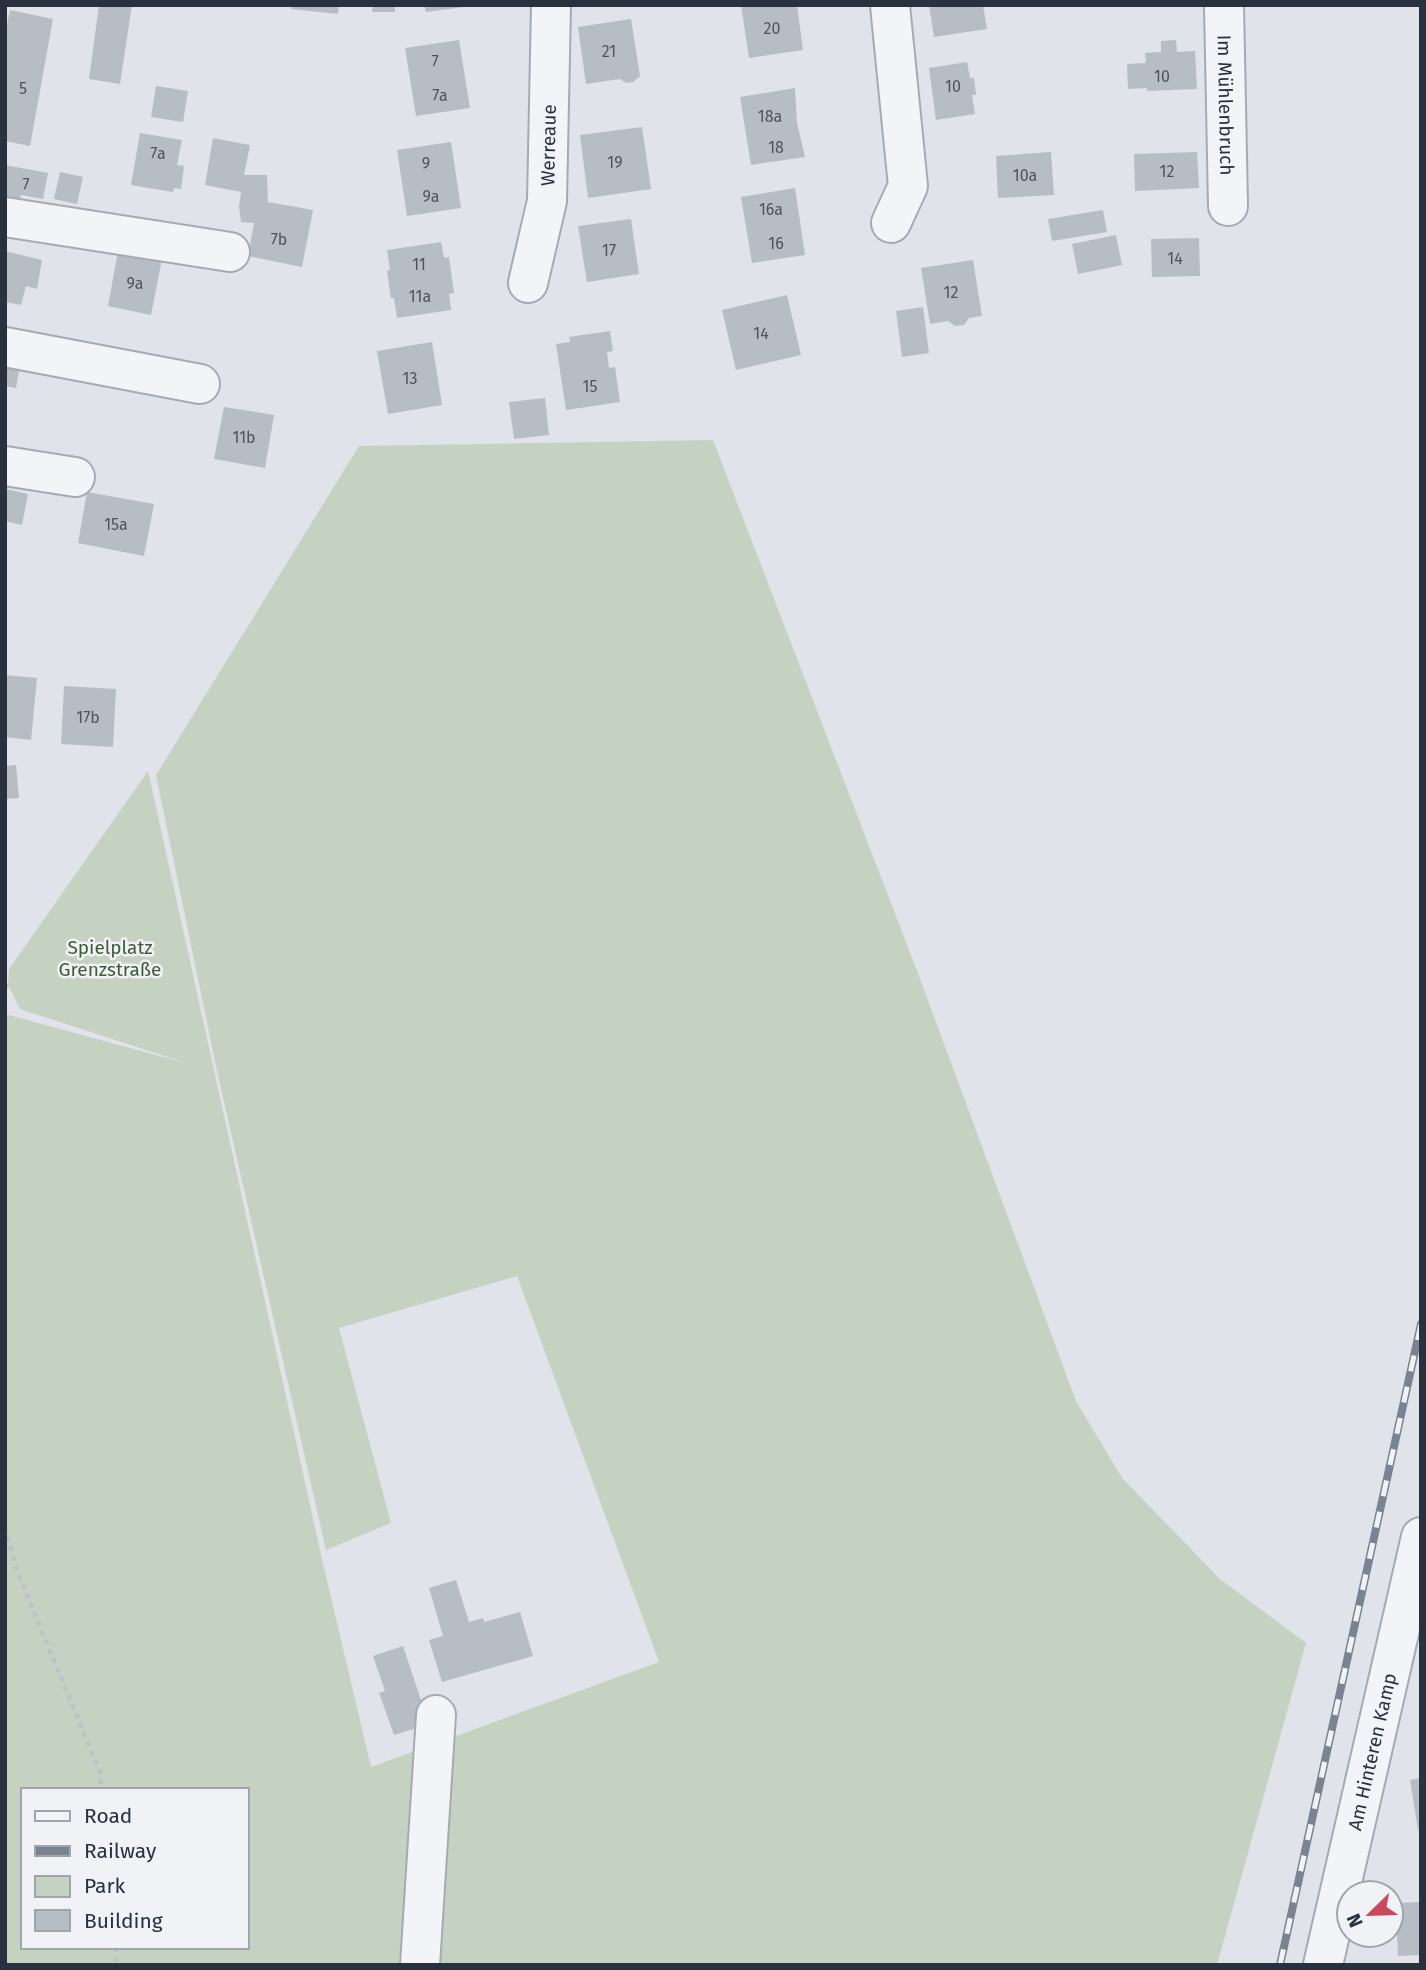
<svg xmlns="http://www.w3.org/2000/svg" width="1426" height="1970" font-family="'Fira Sans',sans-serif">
<rect width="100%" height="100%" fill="#e0e3e9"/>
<path fill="#c6d2c1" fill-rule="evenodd" d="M713,440L919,976L1076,1401L1122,1478L1220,1579L1306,1643L1217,1965H5V1014L189,1064L20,1009L8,985L9,969L148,771L321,1555L371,1767L659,1662L517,1276L339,1328L391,1523L326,1550L217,1071L156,775L359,446ZM23,1790H247V1947H23Z"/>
<g fill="#b7bdc5">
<polygon points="99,5 132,5 120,84 89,79"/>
<polygon points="291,5 339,5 338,14 291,9"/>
<polygon points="373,5 395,5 395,12 372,12"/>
<polygon points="424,5 464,5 464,7 426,12"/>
<polygon points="741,5 797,5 803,50 749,58"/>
<polygon points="929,5 983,5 987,29 934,37"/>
<polygon points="10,10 53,19 30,146 5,141 5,34"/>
<polygon points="631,19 640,76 633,82 626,83 620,79 586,84 578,27"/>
<polygon points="459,40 470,108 416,116 405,48"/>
<polygon points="1176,40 1177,52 1195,51 1197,89 1147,91 1147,88 1128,89 1127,64 1146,63 1145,53 1161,52 1161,41"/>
<polygon points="967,62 970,78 974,78 976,95 972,95 975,114 936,120 929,68"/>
<polygon points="156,86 188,91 183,122 151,117"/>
<polygon points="795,88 797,123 805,157 751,165 740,97"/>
<polygon points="642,127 651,189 588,198 580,135"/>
<polygon points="140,133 182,140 177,165 184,166 181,189 174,188 173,192 131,185"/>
<polygon points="213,138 250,145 244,175 267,175 268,202 313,210 302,267 248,256 254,223 241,222 239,207 241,192 205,185"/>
<polygon points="451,142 461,208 407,216 397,150"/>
<polygon points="1051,152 1054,195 998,198 996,156"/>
<polygon points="1197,152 1199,188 1135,191 1134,154"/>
<polygon points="5,165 48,173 43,199 21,195 17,215 5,213"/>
<polygon points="60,172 83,177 77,204 54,199"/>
<polygon points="795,188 805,255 752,263 741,197"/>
<polygon points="1103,210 1107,232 1052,241 1048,219"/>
<polygon points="631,219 639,274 587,282 578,226"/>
<polygon points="1116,235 1122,265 1078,274 1072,244"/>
<polygon points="1199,238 1200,276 1152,277 1151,239"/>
<polygon points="441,242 444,258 449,257 454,293 449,294 451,310 397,318 394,298 391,298 389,285 387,271 390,270 387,250"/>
<polygon points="5,251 42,260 37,289 26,286 21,305 5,302"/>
<polygon points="118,251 162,259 151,315 108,306"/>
<polygon points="973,260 982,316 969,318 964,325 955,326 948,321 930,324 921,268"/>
<polygon points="787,295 801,355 736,370 722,310"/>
<polygon points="923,307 929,353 902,357 896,311"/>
<polygon points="610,331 613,351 607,352 609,368 615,367 620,402 566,410 556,344 570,342 569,337"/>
<polygon points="432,342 442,405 388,414 377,351"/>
<polygon points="5,355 21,358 16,388 5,386"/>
<polygon points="545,398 549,435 514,439 509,402"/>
<polygon points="224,407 274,415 265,468 214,459"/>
<polygon points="5,489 28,494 22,525 5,521"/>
<polygon points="87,492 154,504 144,556 78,543"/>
<polygon points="5,675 37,678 31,740 5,737"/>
<polygon points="64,686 116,689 113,747 61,744"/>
<polygon points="16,765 19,798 5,799 5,766"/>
<polygon points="456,1580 469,1622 483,1618 484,1622 520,1612 533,1656 442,1682 429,1640 443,1636 429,1588"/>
<polygon points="403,1646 429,1724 394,1735 379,1693 385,1691 373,1656"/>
<polygon points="1421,1778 1421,1829 1418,1830 1410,1780"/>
<polygon points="1421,1902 1421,1955 1398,1956 1396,1903"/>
</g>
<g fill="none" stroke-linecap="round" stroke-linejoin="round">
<defs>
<g id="minor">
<polyline points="890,5 908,186 891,223"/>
<path id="s1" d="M1224,5L1228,206"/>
<polyline points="5,217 230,252"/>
<path id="s2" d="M528,283L547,201L551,5"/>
<polyline points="5,347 200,384"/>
<polyline points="5,466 75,477"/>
<polyline points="420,1965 436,1715"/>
<path id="s3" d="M1323,1965L1421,1537"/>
</g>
</defs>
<use href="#minor" stroke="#a5aab3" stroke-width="42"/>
<g stroke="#bec1c7" stroke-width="4.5" stroke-dasharray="5 5" stroke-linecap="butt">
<polyline points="5,987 8,985"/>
<polyline points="5,1527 17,1571 100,1772 101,1790"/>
<polyline points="116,1947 117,1965"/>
</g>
<use href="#minor" stroke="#f3f4f7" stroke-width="38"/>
<defs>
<polyline id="rail" points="1280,1965 1421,1324"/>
</defs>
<use href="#rail" stroke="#7a8392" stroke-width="8"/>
<use href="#rail" stroke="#f0f2f6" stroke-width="5" stroke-dasharray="16" stroke-linecap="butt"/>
</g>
<g text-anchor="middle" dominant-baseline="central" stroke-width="5" stroke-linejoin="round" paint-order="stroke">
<g font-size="16" fill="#4c5460">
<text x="772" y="28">20</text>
<text x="609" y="51">21</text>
<text x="435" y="61">7</text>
<text x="1162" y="76">10</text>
<text x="953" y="86">10</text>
<text x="23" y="88">5</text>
<text x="440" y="95">7a</text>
<text x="770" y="116">18a</text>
<text x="776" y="147">18</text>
<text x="158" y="153">7a</text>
<text x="615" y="162">19</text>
<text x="426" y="163">9</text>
<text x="1167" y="171">12</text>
<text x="1025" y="175">10a</text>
<text x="26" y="184">7</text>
<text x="431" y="196">9a</text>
<text x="771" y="209">16a</text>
<text x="279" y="239">7b</text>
<text x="776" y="243">16</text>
<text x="609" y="250">17</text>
<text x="1175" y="258">14</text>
<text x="419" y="264">11</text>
<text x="135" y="283">9a</text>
<text x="951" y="292">12</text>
<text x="420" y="296">11a</text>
<text x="761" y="333">14</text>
<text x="410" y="378">13</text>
<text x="590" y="386">15</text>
<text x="244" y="437">11b</text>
<text x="116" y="524">15a</text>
<text x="88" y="717">17b</text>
</g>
<g font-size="19" fill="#29313f" stroke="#f0f2f6">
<text stroke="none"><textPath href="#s1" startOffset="100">Im Mühlenbruch</textPath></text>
<text stroke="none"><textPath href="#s2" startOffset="140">Werreaue</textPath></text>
<text stroke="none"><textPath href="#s3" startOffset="219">Am Hinteren Kamp</textPath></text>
</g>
<g font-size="19" fill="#3e5b37" stroke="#f0f2f6">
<text x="110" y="947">Spielplatz<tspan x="110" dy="22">Grenzstraße</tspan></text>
</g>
</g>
<rect width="1426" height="1970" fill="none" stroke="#29313f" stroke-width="14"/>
<rect x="21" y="1788" width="228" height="161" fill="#f0f2f6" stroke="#a0a5ad" stroke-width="2"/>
<rect x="35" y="1811" width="35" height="10" fill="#f3f4f7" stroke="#a0a5ad" stroke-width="2"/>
<text x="84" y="1823" font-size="21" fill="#29313f">Road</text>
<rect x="35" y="1846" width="35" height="10" fill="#7a8392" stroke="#a0a5ad" stroke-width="2"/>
<text x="84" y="1858" font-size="21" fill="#29313f">Railway</text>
<rect x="35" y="1876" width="35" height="21" fill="#c6d2c1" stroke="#a0a5ad" stroke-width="2"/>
<text x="84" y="1893" font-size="21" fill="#29313f">Park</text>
<rect x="35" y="1910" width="35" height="21" fill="#b7bdc5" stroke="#a0a5ad" stroke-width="2"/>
<text x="84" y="1928" font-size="21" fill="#29313f">Building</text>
<g transform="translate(1370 1914) rotate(247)"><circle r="33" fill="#f0f2f6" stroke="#a0a5ad" stroke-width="2"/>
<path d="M0-5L12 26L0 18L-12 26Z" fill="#ca495d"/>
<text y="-10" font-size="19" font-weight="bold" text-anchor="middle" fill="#29313f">N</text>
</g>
</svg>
